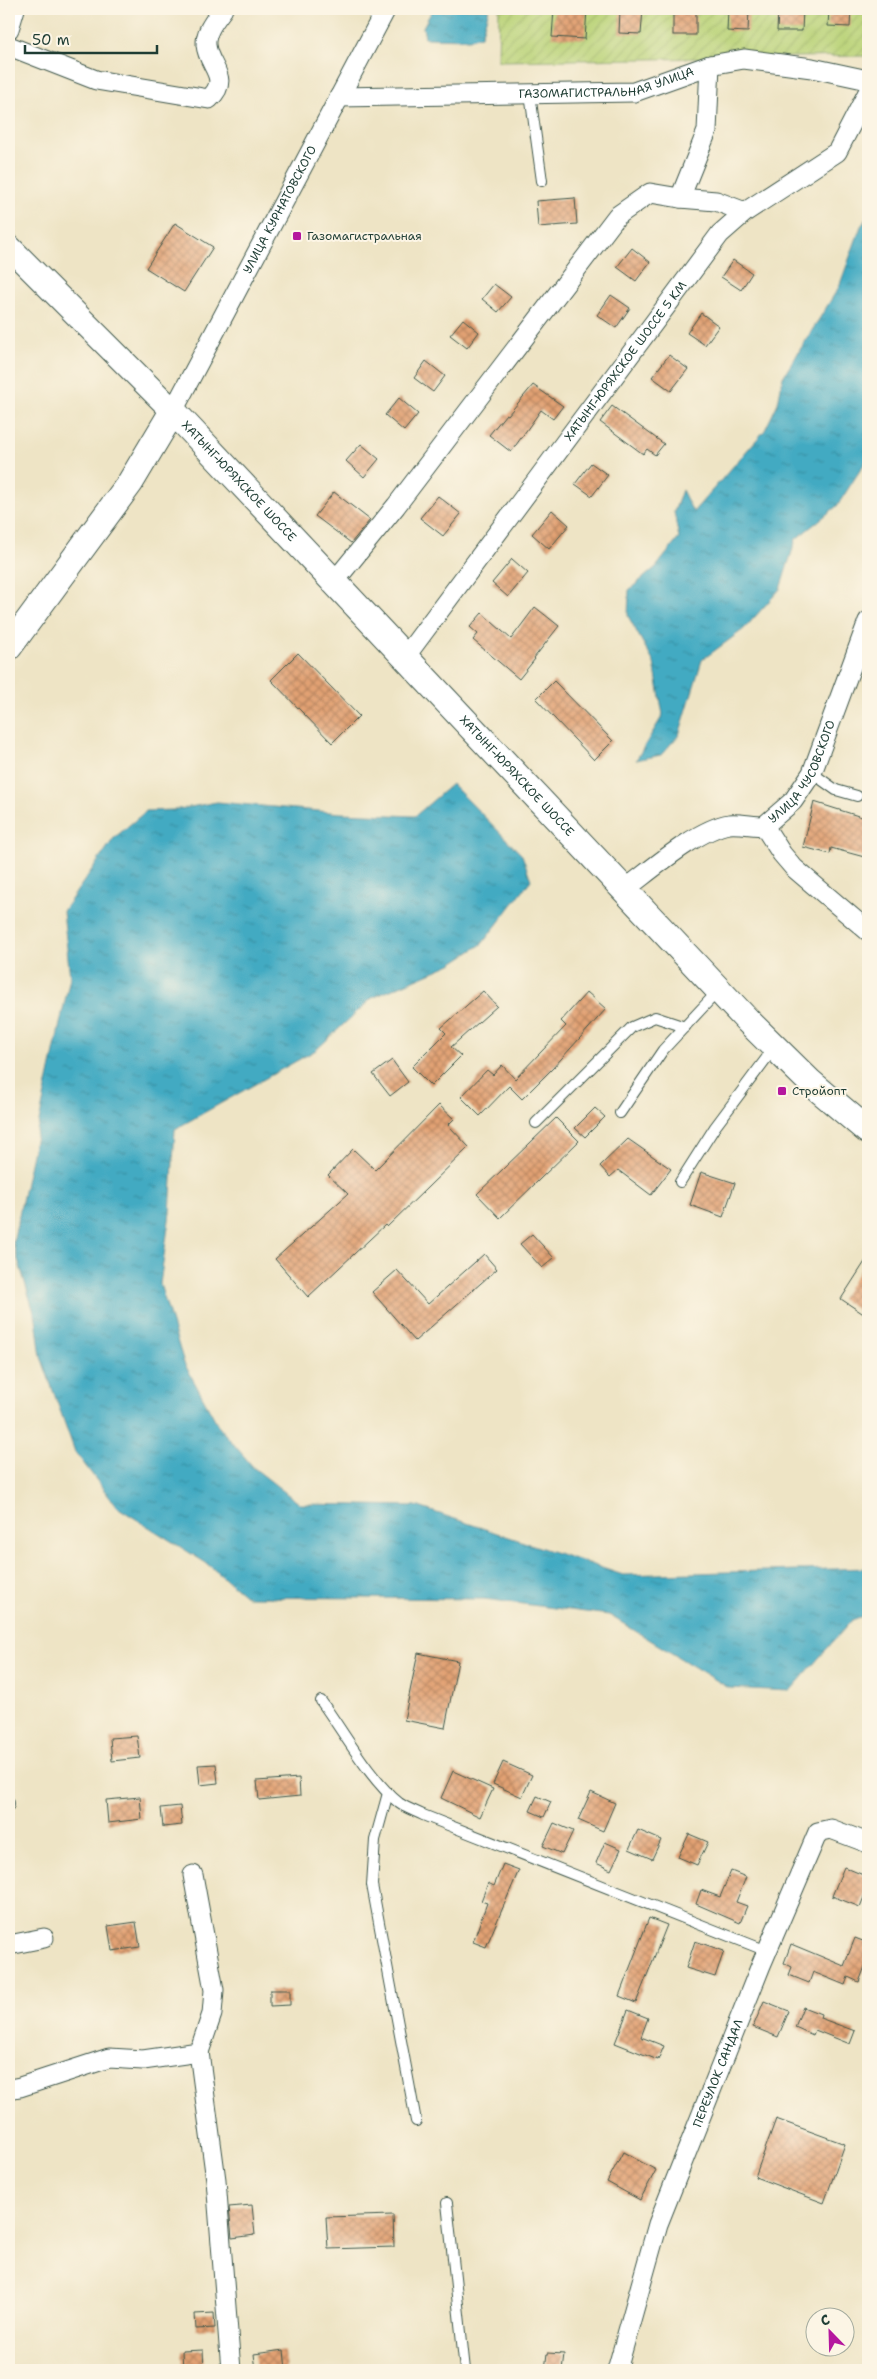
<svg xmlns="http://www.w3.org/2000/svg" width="877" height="2379" font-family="'Shantell Sans',sans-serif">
<defs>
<pattern id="garden-furrows" width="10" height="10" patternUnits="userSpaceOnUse" patternTransform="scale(1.25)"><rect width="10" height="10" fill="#bad378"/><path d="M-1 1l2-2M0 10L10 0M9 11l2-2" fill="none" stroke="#9fb668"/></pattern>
<pattern id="water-ripples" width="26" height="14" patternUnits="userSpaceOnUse" patternTransform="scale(1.25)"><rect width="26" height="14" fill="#42aac2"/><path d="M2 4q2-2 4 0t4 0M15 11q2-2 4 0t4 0" fill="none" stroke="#378c9e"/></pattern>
<pattern id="building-cross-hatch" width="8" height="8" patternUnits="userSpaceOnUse" patternTransform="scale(1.25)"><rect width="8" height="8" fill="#e2a173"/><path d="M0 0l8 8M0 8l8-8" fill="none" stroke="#b7845f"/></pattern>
</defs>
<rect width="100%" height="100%" fill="#fcf5e5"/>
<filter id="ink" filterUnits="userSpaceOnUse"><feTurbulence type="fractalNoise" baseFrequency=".02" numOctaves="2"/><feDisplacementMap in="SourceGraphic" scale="10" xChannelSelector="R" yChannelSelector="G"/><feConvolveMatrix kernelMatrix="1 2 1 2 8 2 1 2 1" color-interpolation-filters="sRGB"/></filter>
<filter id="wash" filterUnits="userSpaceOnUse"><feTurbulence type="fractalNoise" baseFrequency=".0096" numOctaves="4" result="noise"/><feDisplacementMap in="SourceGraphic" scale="20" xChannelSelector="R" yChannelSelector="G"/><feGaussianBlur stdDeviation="1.12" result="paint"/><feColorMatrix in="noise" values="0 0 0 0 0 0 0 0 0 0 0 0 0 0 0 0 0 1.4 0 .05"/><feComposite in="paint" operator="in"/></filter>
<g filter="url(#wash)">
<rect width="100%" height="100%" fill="#eee4c5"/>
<polygon fill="url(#garden-furrows)" stroke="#6c8856" points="499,9 868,9 868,56 498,61"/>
<g fill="url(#water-ripples)" stroke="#30747b">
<polygon points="433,9 489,9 481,36 470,39 425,38 423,27"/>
<polygon points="868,217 868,458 837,506 796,539 780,589 744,629 702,660 679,735 661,755 636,760 663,715 654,663 628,616 629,590 656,567 679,538 674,512 682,490 693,512 765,430 778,403 783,377 839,287 861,226"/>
<polygon points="452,784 522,855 531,880 482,944 451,964 372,998 316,1050 175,1129 170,1213 160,1284 184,1363 219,1427 254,1468 300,1504 416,1506 623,1575 868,1568 868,1614 852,1620 790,1691 729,1688 609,1615 484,1599 247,1597 206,1563 117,1507 75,1452 41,1357 36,1319 13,1243 70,977 63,911 114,838 146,811 174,810 217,802 341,813 415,816"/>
</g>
<g id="blocks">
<g fill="url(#building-cross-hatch)">
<polygon points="554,9 587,9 585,39 552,37"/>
<polygon points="620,9 643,9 641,34 619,33"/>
<rect x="673" y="9" width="23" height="26"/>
<polygon points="728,9 749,9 748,32 727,31"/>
<polygon points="778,9 803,9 802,31 777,31"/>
<polygon points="829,9 851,9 850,27 828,26"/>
<polygon points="575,198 577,224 538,227 536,201"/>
<polygon points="175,223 213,247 184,292 146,268"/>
<polygon points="632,248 650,262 636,281 617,267"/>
<polygon points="733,260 752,273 741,290 721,277"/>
<polygon points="494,284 511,297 498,312 482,299"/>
<polygon points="611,295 630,308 616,328 597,315"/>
<polygon points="701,313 719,326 705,345 687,333"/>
<polygon points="463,319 479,332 467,348 450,335"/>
<polygon points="669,355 688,369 671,391 652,377"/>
<polygon points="426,361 445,376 433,392 414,378"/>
<polygon points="533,385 563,406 553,419 541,410 511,452 489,435 506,414 508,415"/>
<polygon points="399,398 418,414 404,431 385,415"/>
<polygon points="612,406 664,444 655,455 647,449 643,454 600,422"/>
<polygon points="361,444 379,459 364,477 346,461"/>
<polygon points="591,463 608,475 592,496 575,484"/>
<polygon points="334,492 370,520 351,543 315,516"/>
<polygon points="438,496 461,514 443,536 420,518"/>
<polygon points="552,510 569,525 549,549 532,534"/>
<polygon points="512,559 528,573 508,597 492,583"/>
<polygon points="535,607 559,626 534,658 535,659 519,679 473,640 478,634 470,627 482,613 511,639"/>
<polygon points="298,653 359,716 332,743 271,680"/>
<polygon points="554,681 613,741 594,760 536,699"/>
<polygon points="814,802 868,819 868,858 831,848 830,854 803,847"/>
<polygon points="483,991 497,1006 451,1047 461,1056 431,1086 412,1067 446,1033 441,1028"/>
<polygon points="587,992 606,1009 553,1068 522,1099 509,1086 480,1116 461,1097 487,1070 493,1075 502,1065 515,1079 566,1026 561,1021"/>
<polygon points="392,1060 408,1082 390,1096 373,1074"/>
<polygon points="439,1105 454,1119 448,1125 469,1147 387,1227 385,1225 308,1297 275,1259 348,1194 328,1175 353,1149 375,1170"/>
<polygon points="595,1108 605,1117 585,1137 575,1128"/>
<polygon points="556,1118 579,1141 500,1218 477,1194"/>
<polygon points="628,1139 671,1169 651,1195 618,1170 610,1177 600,1166"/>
<polygon points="701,1172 735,1183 723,1217 690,1205"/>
<polygon points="532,1234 554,1258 542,1268 520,1244"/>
<polygon points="484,1254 497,1269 415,1341 372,1292 397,1270 428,1304"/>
<polygon points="868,1257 868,1317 841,1299"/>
<polygon points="418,1653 458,1661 445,1728 404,1720"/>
<polygon points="137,1736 140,1758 112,1761 110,1738"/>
<polygon points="503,1762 532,1775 522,1797 493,1784"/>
<polygon points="216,1764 218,1783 200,1785 198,1765"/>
<polygon points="453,1771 493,1789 480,1817 441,1798"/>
<polygon points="299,1778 300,1796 259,1800 257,1781"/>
<polygon points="591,1792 615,1803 603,1831 578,1820"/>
<polygon points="537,1796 551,1802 544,1817 530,1811"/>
<polygon points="140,1797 142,1819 108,1823 106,1800"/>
<polygon points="180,1806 182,1825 163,1827 161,1808"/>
<polygon points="554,1823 573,1831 562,1854 543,1846"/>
<polygon points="638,1830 661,1840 652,1859 629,1849"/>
<polygon points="689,1834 708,1842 697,1865 678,1857"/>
<polygon points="605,1842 621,1849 611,1870 596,1863"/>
<polygon points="503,1864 519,1870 486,1947 473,1942 487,1903 481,1901 488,1883 494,1886"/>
<polygon points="844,1867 868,1877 868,1887 860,1907 832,1896"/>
<polygon points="731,1871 746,1877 736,1902 747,1906 740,1923 696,1904 701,1890 720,1897"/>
<polygon points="649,1918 667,1925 636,2003 619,1996"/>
<polygon points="136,1922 140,1947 112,1951 108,1926"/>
<polygon points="855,1938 868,1943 868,1959 859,1982 848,1977 845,1985 813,1972 809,1983 789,1975 792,1967 784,1963 791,1944 844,1966"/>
<polygon points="695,1941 724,1951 715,1977 686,1968"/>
<polygon points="270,1990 290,1990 290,2005 270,2006"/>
<polygon points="764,2001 789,2011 778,2037 753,2027"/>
<polygon points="803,2007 821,2014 820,2018 855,2031 850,2044 815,2030 813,2035 795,2027"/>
<polygon points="628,2010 648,2018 641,2037 664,2046 658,2060 615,2043"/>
<polygon points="776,2119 845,2144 824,2203 755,2177"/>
<polygon points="623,2152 656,2170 640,2200 607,2182"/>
<polygon points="252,2205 255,2235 232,2238 229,2207"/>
<polygon points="393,2215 394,2247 328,2249 326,2217"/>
<polygon points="214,2313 215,2328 196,2329 195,2314"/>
<polygon points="203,2350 204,2370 183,2370 182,2351"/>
<polygon points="284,2350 286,2370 256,2370 254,2354"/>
<polygon points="547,2353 564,2354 562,2370 545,2370"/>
</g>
</g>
</g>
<g filter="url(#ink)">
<use href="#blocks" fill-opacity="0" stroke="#3e564a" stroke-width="1"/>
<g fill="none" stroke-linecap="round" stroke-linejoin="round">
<defs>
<g id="service">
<polyline points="530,94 542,181"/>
<polyline points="812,773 836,790 857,796"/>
<polyline points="620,1113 663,1050 719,990"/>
<polyline points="536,1123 632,1027 655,1017 685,1027"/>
<polyline points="680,1182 715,1127 774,1048"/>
<path d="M321,1701C343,1731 370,1780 399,1803C406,1808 415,1811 423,1815L767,1951"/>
<polyline points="388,1793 375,1840 372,1885 416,2121"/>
<polyline points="9,1803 9,1805"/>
<polyline points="447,2203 465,2370"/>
</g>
<g id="minor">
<polyline points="9,29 15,9"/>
<path d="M9,46L96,80L209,99C232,78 208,67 206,45C205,31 216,19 223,9"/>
<path id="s1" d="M339,97L634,92L710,65L744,59L812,68L868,80"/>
<polyline points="680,198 716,201 745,212"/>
<path id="s2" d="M173,411L386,9"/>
<polyline points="334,582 396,506 617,216 650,193 680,198 707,131 710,65"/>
<path id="s3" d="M405,657L720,234L745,212L837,152L868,92"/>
<polyline points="764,826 782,854 794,868 868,931"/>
<path id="s4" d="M624,890C651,870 698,829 729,824C740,823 753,826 764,826L793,801L812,773L868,621"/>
<polyline points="9,1945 44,1938"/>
<polyline points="199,2052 216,2180 231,2370"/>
<polyline points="9,2089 20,2087 109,2058 143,2060 199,2052 212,2014 214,1990 193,1875"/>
<path id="s5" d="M617,2370L658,2224L761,1965L818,1832L831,1829L868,1843"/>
</g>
<polyline id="tertiary" points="9,247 173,411"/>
<g id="secondary">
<path id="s6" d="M9,647L130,483L173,411L748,1021L810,1082L868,1131"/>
</g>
</defs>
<use href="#service" stroke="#3e564a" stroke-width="12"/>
<use href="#minor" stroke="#3e564a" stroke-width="21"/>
<use href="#tertiary" stroke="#3e564a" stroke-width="26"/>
<use href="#secondary" stroke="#3e564a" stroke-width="28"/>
<use href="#service" stroke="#fff" stroke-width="10"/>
<use href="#minor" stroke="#fff" stroke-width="19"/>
<use href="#tertiary" stroke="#fff" stroke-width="24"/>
<use href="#secondary" stroke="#fff" stroke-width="26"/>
</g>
</g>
<g fill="#b5179e" stroke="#fcf5e5" stroke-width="2">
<rect x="292" y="231" width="10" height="10" rx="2.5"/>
<rect x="777" y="1086" width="10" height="10" rx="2.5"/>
</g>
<g text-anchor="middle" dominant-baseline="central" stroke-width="4" stroke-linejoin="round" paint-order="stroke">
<g font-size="12" fill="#1f3d34" stroke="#fcf5e5">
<text stroke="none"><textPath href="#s1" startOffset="269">ГАЗОМАГИСТРАЛЬНАЯ УЛИЦА</textPath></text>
<text stroke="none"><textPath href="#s2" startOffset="228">УЛИЦА КУРНАТОВСКОГО</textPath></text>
<text stroke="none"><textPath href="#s3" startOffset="369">ХАТЫНГ-ЮРЯХСКОЕ ШОССЕ 5 КМ</textPath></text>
<text stroke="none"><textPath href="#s6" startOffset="384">ХАТЫНГ-ЮРЯХСКОЕ ШОССЕ</textPath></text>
<text stroke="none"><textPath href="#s4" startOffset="228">УЛИЦА ЧУСОВСКОГО</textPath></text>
<text stroke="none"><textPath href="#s6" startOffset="789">ХАТЫНГ-ЮРЯХСКОЕ ШОССЕ</textPath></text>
<text stroke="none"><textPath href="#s5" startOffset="314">ПЕРЕУЛОК САНДАЛ</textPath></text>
</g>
<g font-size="12" fill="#1f3d34" stroke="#fcf5e5" text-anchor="start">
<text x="307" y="236">Газомагистральная</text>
<text x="792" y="1091">Стройопт</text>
</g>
</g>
<rect width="877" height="2379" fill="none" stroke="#fcf5e5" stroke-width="30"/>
<g transform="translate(830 2332) rotate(337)"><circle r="24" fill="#fcf5e5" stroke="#a4ab9e"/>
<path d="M0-4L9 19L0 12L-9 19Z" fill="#b5179e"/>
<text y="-8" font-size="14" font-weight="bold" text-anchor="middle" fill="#1f3d34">С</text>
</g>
<path d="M25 45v8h132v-8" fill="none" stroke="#1f3d34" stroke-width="2.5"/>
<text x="32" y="45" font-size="15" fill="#1f3d34" stroke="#fcf5e5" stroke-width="4" paint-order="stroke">50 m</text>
</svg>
